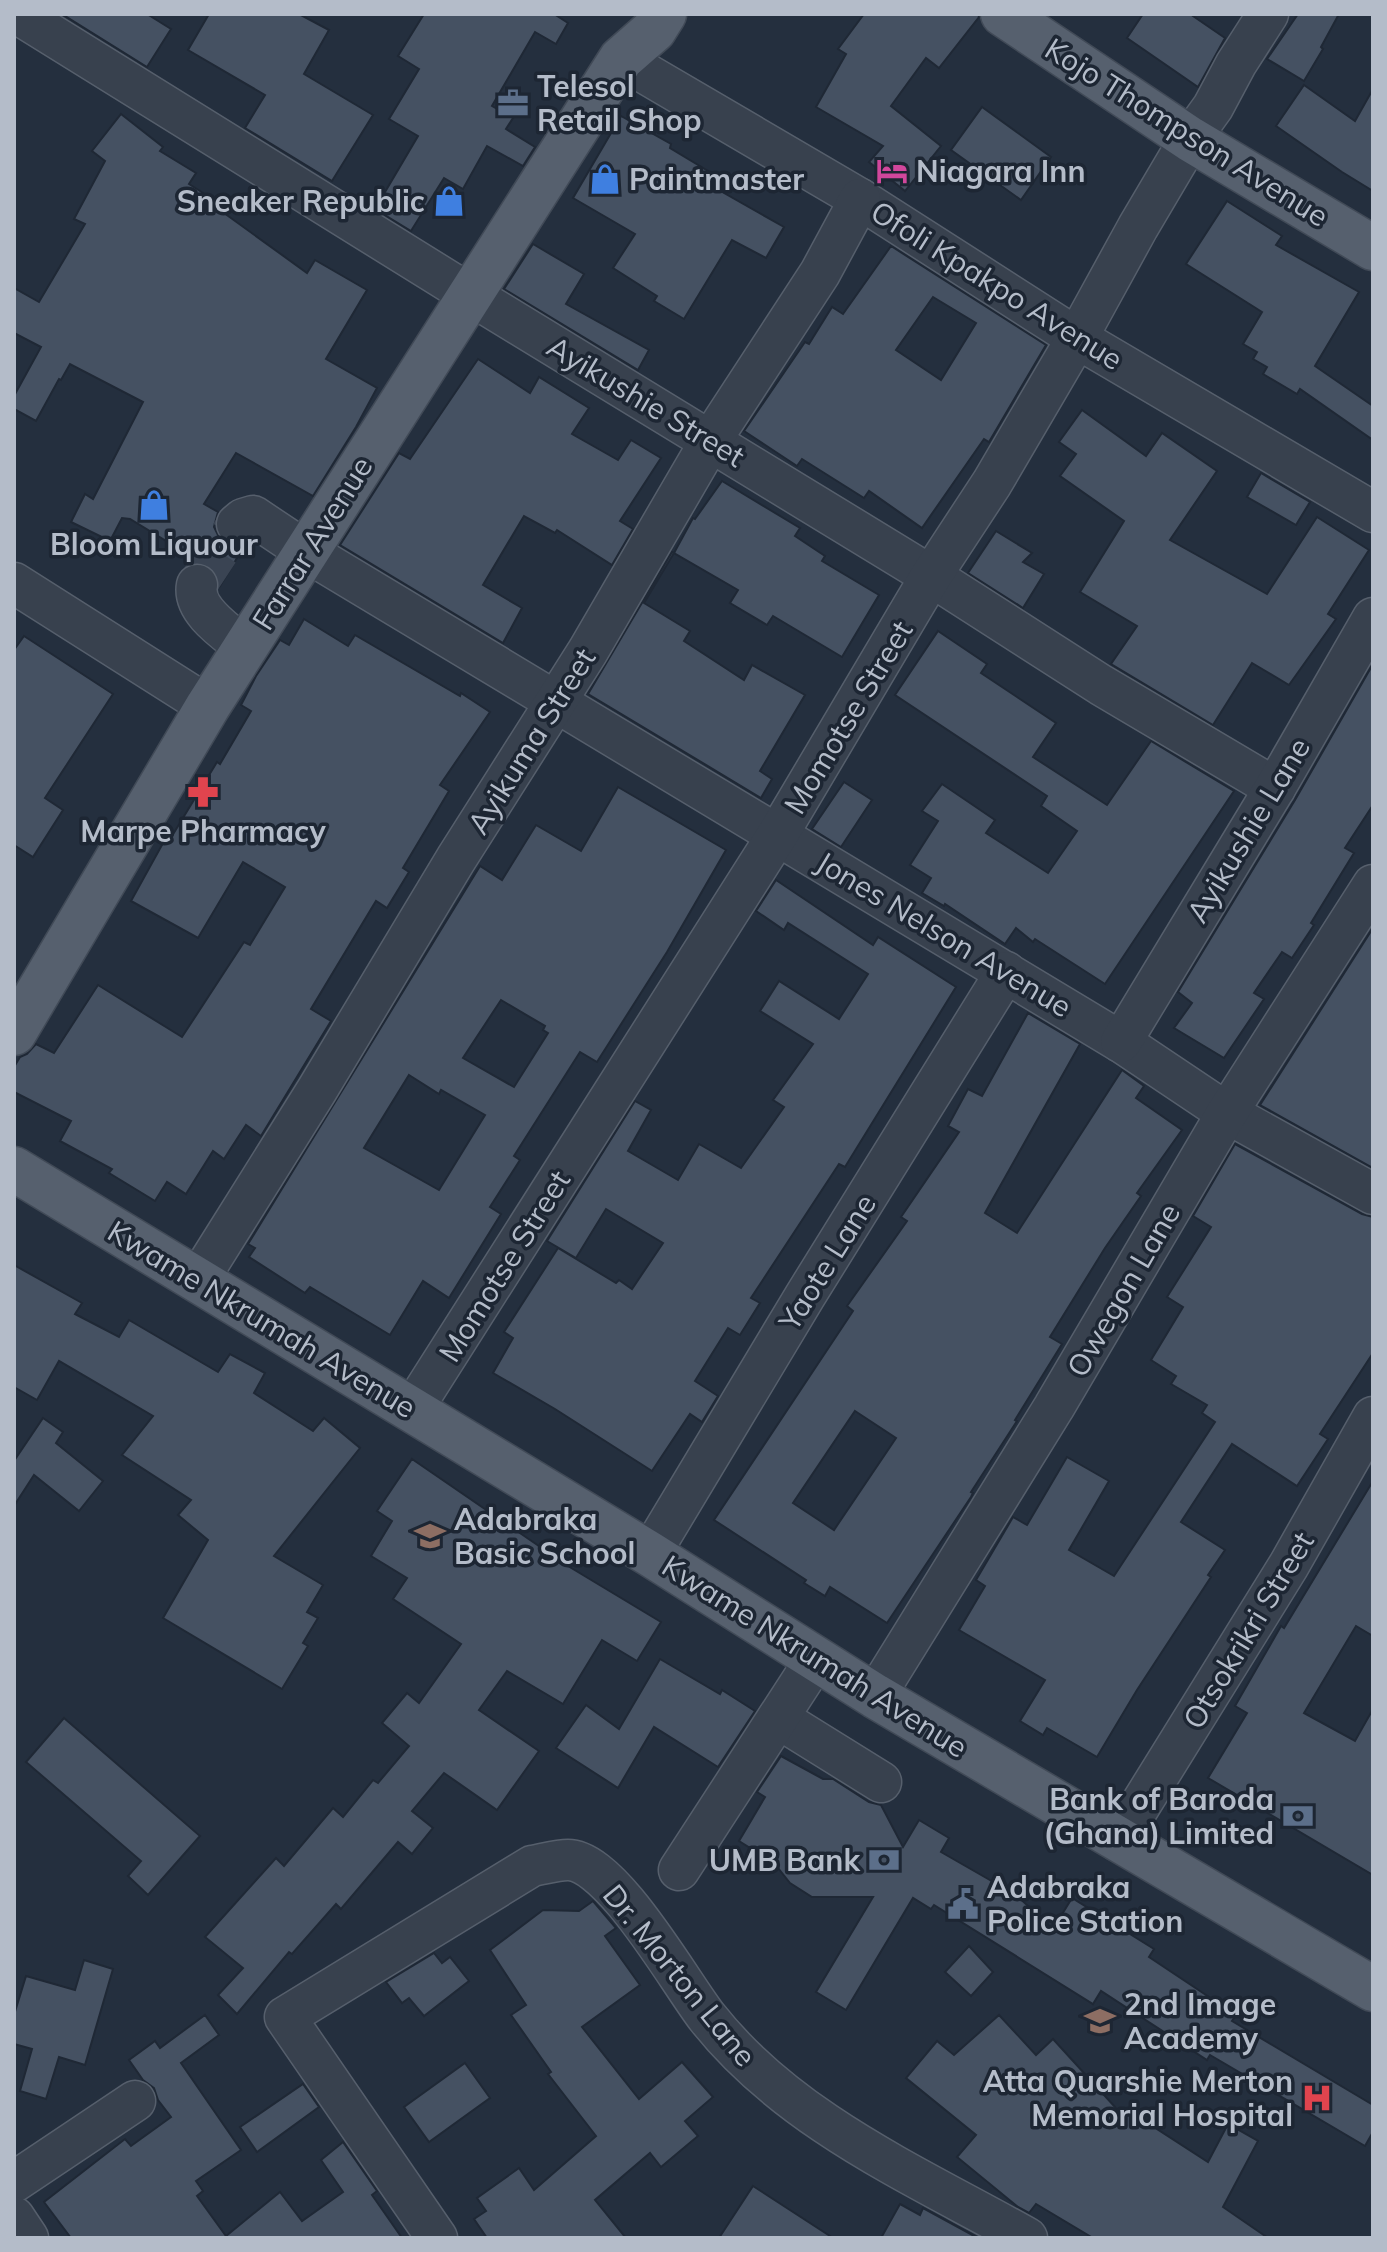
<svg xmlns="http://www.w3.org/2000/svg" width="1387" height="2252" font-family="Mulish,sans-serif">
<rect width="100%" height="100%" fill="#242f3e"/>
<g fill="#455162" stroke="#1f2835" stroke-width="2" fill-rule="evenodd">
<polygon points="62,14 147,14 171,29 147,67"/>
<polygon points="209,14 299,14 329,30 304,74 373,115 332,181 245,128 265,95 188,50"/>
<polygon points="424,14 554,14 568,23 556,44 535,32 492,106 513,118 506,129 535,147 523,166 487,146 463,189 444,178 411,231 375,209 418,136 389,119 419,69 398,56"/>
<polygon points="864,14 978,14 979,17 939,68 926,58 891,106 941,146 905,191 869,162 883,146 816,107 846,54 838,49"/>
<polygon points="1143,14 1190,14 1225,38 1198,87 1127,38"/>
<polygon points="1298,14 1339,14 1321,47 1323,49 1304,81 1267,59"/>
<polygon points="1304,85 1355,121 1373,89 1373,191 1342,172 1276,126"/>
<polygon points="982,107 1051,157 1021,200 951,150"/>
<polygon points="121,114 163,147 160,151 196,173 189,184 208,196 206,200 307,273 315,260 367,290 326,359 377,388 356,427 313,496 236,453 204,504 218,512 214,527 220,539 230,546 245,545 220,586 217,574 209,566 198,562 191,563 194,558 130,519 122,518 110,541 71,522 85,494 93,499 143,402 70,364 61,380 59,379 36,421 14,409 14,396 41,347 14,333 14,288 39,302 85,224 74,219 105,161 92,151"/>
<polygon points="621,116 671,144 670,148 723,180 717,189 784,227 766,258 732,240 684,319 654,301 657,296 613,268 635,234 573,198"/>
<polygon points="1227,201 1282,236 1276,245 1359,292 1315,366 1373,406 1373,440 1300,389 1297,394 1263,374 1267,367 1253,359 1257,352 1243,344 1262,312 1186,264"/>
<polygon points="533,244 584,274 566,304 649,350 638,370 504,289"/>
<path d="M891,246L1046,345L989,442L984,439L922,528L869,491L864,498L802,459L797,466L744,431L805,342L809,344L832,307L843,314ZM933,297L976,323L941,380L896,350Z"/>
<polygon points="478,359 530,393 539,377 589,408 572,434 618,460 631,440 661,458 620,521 633,529 612,565 557,530 555,533 524,516 483,585 522,608 503,643 340,545 399,453 410,459"/>
<polygon points="1082,410 1146,456 1162,433 1217,471 1170,540 1267,594 1317,517 1369,550 1328,614 1336,619 1289,685 1252,663 1213,725 1111,664 1137,626 1080,592 1124,521 1060,476 1076,454 1059,442"/>
<polygon points="1261,473 1310,502 1296,525 1247,497"/>
<polygon points="722,481 800,528 795,536 825,556 822,561 879,595 842,657 773,616 767,625 730,603 738,590 674,553 693,518 695,519"/>
<polygon points="996,531 1032,553 1023,562 1044,574 1023,608 968,573"/>
<polygon points="672,552 674,553 644,603 690,631 684,641 744,680 752,665 805,695 760,771 772,779 761,798 588,694"/>
<polygon points="304,619 348,646 355,635 460,696 461,693 490,712 440,785 449,791 403,868 409,872 387,908 376,901 311,1009 331,1021 261,1136 246,1125 224,1159 213,1151 186,1194 167,1182 155,1201 109,1173 112,1169 60,1141 71,1121 14,1092 14,1067 20,1057 27,1054 36,1044 54,1053 98,985 182,1037 244,942 250,945 285,887 243,862 198,938 131,901 168,834 172,836 217,762 220,764 251,711 241,705 256,676 280,640 289,645"/>
<polygon points="938,631 987,664 981,673 1056,723 1033,757 1107,805 1151,741 1234,791 1105,984 1035,939 1033,942 1016,928 1005,944 945,904 944,906 922,893 931,878 910,865 938,821 922,811 942,784 995,820 986,833 1048,873 1077,831 1041,806 1047,796 895,695"/>
<polygon points="24,636 113,694 45,798 63,810 33,857 14,845 14,650"/>
<polygon points="1373,664 1373,805 1345,848 1354,853 1311,923 1314,925 1292,958 1282,952 1254,993 1264,999 1224,1058 1174,1028 1192,1003 1178,992 1295,800"/>
<polygon points="844,782 872,800 841,847 812,829"/>
<path d="M618,787L726,850L667,952L597,1062L580,1052L514,1156L520,1160L490,1207L501,1214L449,1298L423,1281L390,1335L310,1287L305,1293L249,1257L255,1248L248,1244L480,866L502,880L536,825L581,851ZM501,1000L545,1026L543,1030L548,1033L514,1087L463,1058ZM409,1075L439,1094L441,1090L485,1115L439,1190L364,1148Z"/>
<polygon points="776,880 873,945 878,937 956,987 845,1167 839,1164 751,1298 760,1303 740,1335 728,1328 695,1381 718,1396 702,1422 690,1414 652,1471 555,1409 493,1373 513,1338 504,1332 558,1248 616,1283 619,1280 632,1289 663,1243 606,1209 576,1258 547,1241 635,1101 651,1110 628,1151 678,1180 699,1144 741,1168 784,1107 773,1100 813,1044 760,1011 779,981 839,1019 868,974 788,923 784,930 756,911"/>
<polygon points="1373,928 1373,1168 1260,1105"/>
<path d="M1028,1013L1080,1044L985,1213L1017,1233L1122,1070L1144,1086L1136,1098L1182,1130L1137,1193L1141,1196L1105,1248L1050,1337L1062,1344L1015,1420L1017,1421L971,1492L973,1493L971,1497L887,1623L830,1587L825,1596L804,1583L806,1580L714,1520L853,1311L847,1306L907,1221L901,1217L959,1132L948,1126L968,1089L982,1096ZM855,1411L896,1438L834,1530L793,1503Z"/>
<polygon points="1235,1144 1362,1214 1373,1217 1373,1353 1320,1434 1328,1439 1297,1486 1232,1444 1181,1522 1225,1550 1208,1575 1211,1577 1137,1690 1097,1757 1047,1728 1043,1735 1020,1721 1045,1680 959,1630 985,1586 976,1580 1013,1517 1027,1525 1067,1457 1109,1481 1069,1550 1114,1576 1215,1422 1202,1413 1207,1405 1171,1384 1176,1376 1151,1360 1183,1307 1167,1297 1211,1227 1193,1216"/>
<polygon points="14,1265 82,1303 75,1314 119,1337 129,1320 218,1372 230,1354 265,1373 254,1393 313,1431 324,1418 360,1448 274,1556 323,1585 307,1612 318,1618 303,1643 308,1646 282,1689 163,1618 208,1540 178,1515 191,1500 122,1455 153,1416 59,1361 37,1400 14,1387"/>
<polygon points="43,1418 63,1432 56,1443 103,1481 79,1511 34,1475 14,1506 14,1461"/>
<polygon points="412,1459 568,1566 661,1622 637,1661 602,1640 563,1704 507,1671 479,1710 539,1751 497,1810 444,1773 412,1811 433,1828 412,1854 398,1842 341,1909 336,1904 292,1954 289,1952 237,2014 218,1995 243,1968 205,1937 276,1858 284,1866 333,1808 343,1817 373,1780 378,1783 409,1746 382,1723 407,1693 419,1703 461,1644 393,1599 407,1578 371,1556 392,1521 377,1511"/>
<polygon points="1373,1481 1373,1636 1356,1626 1304,1713 1355,1741 1373,1709 1373,1875 1208,1778 1247,1713 1235,1706 1281,1626 1284,1628"/>
<polygon points="660,1659 720,1694 722,1690 755,1711 718,1767 654,1727 618,1788 556,1748 586,1705 619,1729"/>
<polygon points="64,1718 200,1836 148,1895 128,1876 141,1861 26,1762"/>
<polygon points="781,1756 823,1779 833,1779 869,1802 881,1805 903,1847 919,1820 949,1838 941,1852 1016,1895 1053,1929 1072,1898 1154,1949 1149,1957 1236,2015 1232,2021 1373,2105 1373,2132 1365,2146 1210,2055 1207,2060 1101,1991 1093,2004 934,1905 931,1909 913,1898 846,2010 816,1992 873,1897 812,1897 790,1883 774,1863 739,1841 765,1797 757,1792"/>
<polygon points="593,1901 616,1928 605,1936 640,1985 582,2027 639,2099 682,2062 713,2097 685,2121 698,2136 661,2167 650,2153 595,2200 626,2238 487,2238 474,2219 486,2211 477,2198 519,2168 534,2190 596,2136 548,2074 551,2072 511,2015 526,2005 490,1950 543,1910 579,1911"/>
<polygon points="969,1946 993,1972 971,1996 945,1972"/>
<polygon points="434,1953 442,1963 450,1957 469,1981 424,2016 409,1998 402,2003 386,1982"/>
<polygon points="84,1960 113,1969 85,2065 59,2057 46,2099 20,2091 32,2049 14,2044 14,2015 26,1976 75,1990"/>
<polygon points="205,2015 219,2035 181,2063 241,2150 196,2181 203,2191 197,2196 226,2236 280,2192 302,2221 343,2192 321,2160 343,2142 377,2191 372,2195 402,2238 71,2238 44,2202 125,2139 131,2146 171,2117 158,2100 154,2088 143,2080 129,2060 155,2041 160,2048"/>
<polygon points="999,2015 1036,2055 1053,2039 1125,2118 1129,2111 1208,2162 1228,2124 1258,2141 1223,2207 1268,2238 1093,2238 1036,2204 1029,2213 1018,2207 957,2157 976,2135 906,2078 937,2041 954,2055"/>
<polygon points="465,2063 490,2098 429,2142 404,2107"/>
<polygon points="303,2084 319,2107 257,2152 240,2127"/>
<polygon points="753,2186 833,2238 719,2238"/>
<polygon points="900,2204 920,2215 923,2208 978,2238 881,2238"/>
</g>
<g fill="none" stroke-linecap="round" stroke-linejoin="round">
<polyline stroke="#3a4453" stroke-width="40" stroke-dasharray="40 20" stroke-linecap="butt" points="197,585 237,524"/>
<defs>
<g id="minor">
<polyline points="18,14 469,294 931,576 1101,685 1275,788"/>
<polyline points="621,59 860,199 1077,338 1373,512"/>
<polyline points="237,524 243,519 253,516 307,552 1121,1042 1227,1113 1373,1194"/>
<polyline points="14,583 208,706"/>
<path d="M197,585C192,611 228,633 246,648"/>
<polyline points="1121,1042 1275,788 1373,618"/>
<polyline points="198,1280 317,1090 456,859 588,651 711,440 820,273 860,199"/>
<polyline points="412,1410 778,834 931,576 992,483 1077,338 1138,227 1190,139 1213,107 1236,64 1268,14"/>
<polyline points="650,1554 805,1296 1006,972"/>
<polyline points="875,1696 1054,1407 1227,1113 1373,885"/>
<polyline points="778,1718 881,1782"/>
<polyline points="1118,1841 1289,1565 1373,1417"/>
<polyline points="679,1870 816,1659"/>
<polyline points="14,2182 135,2101"/>
<polyline points="14,2217 28,2238"/>
<path d="M437,2238L285,2017L532,1866C544,1864 557,1860 568,1860C612,1860 681,1984 707,2017C789,2121 915,2175 1027,2238"/>
</g>
<g id="major">
<polyline points="1003,14 1190,139 1373,248"/>
<polyline points="14,1033 208,706 621,59 654,30 664,14"/>
<polyline points="14,1169 650,1554 875,1696 1373,1989"/>
</g>
</defs>
<use href="#minor" stroke="#565f6c" stroke-width="43"/>
<use href="#major" stroke="#414a57" stroke-width="47"/>
<use href="#minor" stroke="#38414e" stroke-width="40"/>
<use href="#major" stroke="#56606e" stroke-width="44"/>
</g>
<defs>
<symbol id="office-bare" viewBox="-9 -9 18 18"><path d="M-6-3h4V-5.5h4V-3h4V5H-6ZM-1-4.5V-3h2v-1.5ZM-6 0V1H6V0Z" fill="#5c6f8a" stroke="#1d2633" stroke-width="2.5" paint-order="stroke"/></symbol>
<symbol id="hotel-bare" viewBox="-9 -9 18 18"><path d="M-6-4.5h1.5V1H6V5H4.5V3h-9V5H-6ZM-4 0a1.8 1.8 0 1 1 3.6 0ZM.5 0V-2.5h3Q6-2.5 6 0Z" fill="#d1479c" stroke="#1d2633" stroke-width="2.5" paint-order="stroke"/></symbol>
<symbol id="shop-bare" viewBox="-9 -9 18 18"><path d="M-5-2.5h2.3a2.7 3.5 0 0 1 5.4 0H5L5.5 6h-11ZM-1.5-2.5h3a1.5 2.3 0 0 0-3 0Z" fill="#3f7fe0" stroke="#1d2633" stroke-width="2.5" paint-order="stroke"/></symbol>
<symbol id="pharmacy-bare" viewBox="-9 -9 18 18"><path d="M-2-6h4v4h4v4h-4v4h-4v-4h-4v-4h4Z" fill="#e0444e" stroke="#1d2633" stroke-width="2.5" paint-order="stroke"/></symbol>
<symbol id="school-bare" viewBox="-9 -9 18 18"><path d="M0-5L7-2L0 1L-7-2ZM-4 1L0 2.5L4 1V4Q0 6-4 4Z" fill="#8d6e63" stroke="#1d2633" stroke-width="2.5" paint-order="stroke"/></symbol>
<symbol id="bank-bare" viewBox="-9 -9 18 18"><path d="M-6-4H6V4H-6ZM0-2.3a2.3 2.3 0 1 0 0 4.6a2.3 2.3 0 1 0 0-4.6Z" fill="#5c6f8a" stroke="#1d2633" stroke-width="2.5" paint-order="stroke"/></symbol>
<symbol id="civic-bare" viewBox="-9 -9 18 18"><path d="M-.6-6.5H3V-4.5H.6V-3L4-1V1h2V6H-6V1h2V-1L-.6-3ZM-1.2 2.5V6h2.4V2.5Z" fill="#5c6f8a" stroke="#1d2633" stroke-width="2.5" paint-order="stroke"/></symbol>
<symbol id="hospital-bare" viewBox="-9 -9 18 18"><path d="M-5-5h3v3.5h4V-5h3V5h-3V1.5h-4V5h-3Z" fill="#e0444e" stroke="#1d2633" stroke-width="2.5" paint-order="stroke"/></symbol>
</defs>
<g fill-rule="evenodd">
<use href="#office-bare" x="491" y="81" width="44" height="44"/>
<use href="#hotel-bare" x="870" y="149" width="44" height="44"/>
<use href="#shop-bare" x="583" y="157" width="44" height="44"/>
<use href="#shop-bare" x="427" y="179" width="44" height="44"/>
<use href="#shop-bare" x="132" y="483" width="44" height="44"/>
<use href="#pharmacy-bare" x="181" y="770" width="44" height="44"/>
<use href="#school-bare" x="408" y="1514" width="44" height="44"/>
<use href="#bank-bare" x="1276" y="1794" width="44" height="44"/>
<use href="#bank-bare" x="862" y="1838" width="44" height="44"/>
<use href="#civic-bare" x="941" y="1882" width="44" height="44"/>
<use href="#school-bare" x="1078" y="1999" width="44" height="44"/>
<use href="#hospital-bare" x="1295" y="2076" width="44" height="44"/>
</g>
<g text-anchor="middle" dominant-baseline="central" stroke-width="7" stroke-linejoin="round" paint-order="stroke">
<g font-size="30" font-weight="bold" fill="#b4bcc9" stroke="#1d2633" text-anchor="start">
<text x="537" y="86">Telesol<tspan x="537" dy="34">Retail Shop</tspan></text>
<text x="916" y="171">Niagara Inn</text>
<text x="629" y="179">Paintmaster</text>
<text x="425" y="201" text-anchor="end">Sneaker Republic</text>
<text x="154" y="544" text-anchor="middle">Bloom Liquour</text>
<text x="203" y="831" text-anchor="middle">Marpe Pharmacy</text>
<text x="454" y="1519">Adabraka<tspan x="454" dy="34">Basic School</tspan></text>
<text x="1274" y="1799" text-anchor="end">Bank of Baroda<tspan x="1274" dy="34">(Ghana) Limited</tspan></text>
<text x="860" y="1860" text-anchor="end">UMB Bank</text>
<text x="987" y="1887">Adabraka<tspan x="987" dy="34">Police Station</tspan></text>
<text x="1124" y="2004">2nd Image<tspan x="1124" dy="34">Academy</tspan></text>
<text x="1293" y="2081" text-anchor="end">Atta Quarshie Merton<tspan x="1293" dy="34">Memorial Hospital</tspan></text>
</g>
<g font-size="30" fill="#b4bcc9" stroke="#1d2633">
<text transform="translate(1187 132) rotate(32)">Kojo Thompson Avenue</text>
<text transform="translate(997 285) rotate(32)">Ofoli Kpakpo Avenue</text>
<text transform="translate(646 401) rotate(31)">Ayikushie Street</text>
<text transform="translate(312 543) rotate(-58)">Farrar Avenue</text>
<text transform="translate(848 717) rotate(-59)">Momotse Street</text>
<text transform="translate(531 741) rotate(-58)">Ayikuma Street</text>
<text transform="translate(1248 830) rotate(-59)">Ayikushie Lane</text>
<text transform="translate(944 934) rotate(31)">Jones Nelson Avenue</text>
<text transform="translate(827 1262) rotate(-58)">Yaote Lane</text>
<text transform="translate(504 1266) rotate(-58)">Momotse Street</text>
<text transform="translate(1123 1290) rotate(-60)">Owegon Lane</text>
<text transform="translate(262 1319) rotate(31)">Kwame Nkrumah Avenue</text>
<text transform="translate(1248 1630) rotate(-59)">Otsokrikri Street</text>
<text transform="translate(815 1656) rotate(32)">Kwame Nkrumah Avenue</text>
<text transform="translate(680 1975) rotate(51)">Dr. Morton Lane</text>
</g>
</g>
<rect width="1387" height="2252" fill="none" stroke="#b4bcc9" stroke-width="32"/>
</svg>
